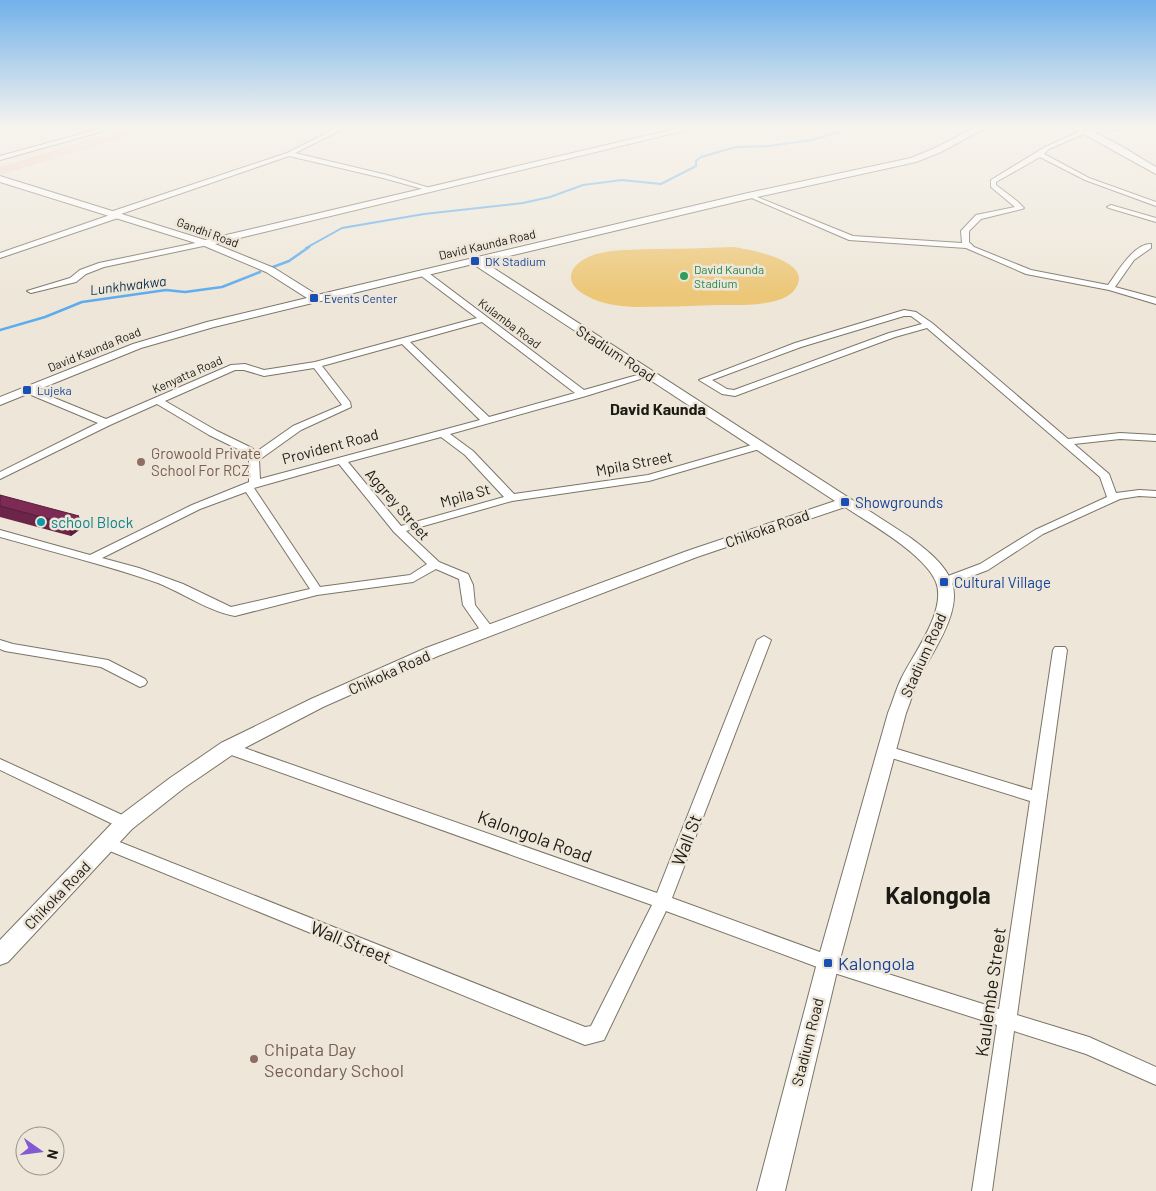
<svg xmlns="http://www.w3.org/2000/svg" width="1156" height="1191" font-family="Barlow,sans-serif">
<rect width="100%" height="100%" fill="#eee7d9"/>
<path fill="#ecc778" d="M733,247C748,249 811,260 797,286C793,294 784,299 775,301C757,306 737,305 718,305C690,306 661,307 633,307C618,306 602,304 589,297C559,283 570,262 596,254C614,249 634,250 653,249C680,249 706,248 733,247Z"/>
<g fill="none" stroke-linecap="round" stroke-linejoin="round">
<polyline stroke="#5eacee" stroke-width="2" points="306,248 342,228 424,214 523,203 550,197 583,185 622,180 661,184 696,166 696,161 701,157 736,147 769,146 812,140 855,127"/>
<g stroke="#5eacee" stroke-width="2.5">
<polyline points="273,267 289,261 309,247"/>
<polyline points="0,330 45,317 82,302 166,290 185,292 222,287 260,272"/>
</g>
<defs>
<g id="minor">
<polygon points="106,127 107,130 0,160 0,156"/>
<polygon points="338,127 347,127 295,153 387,175 433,189 430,191 383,178 289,156 121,214 121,217 0,258 0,253 110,215 110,212 287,153"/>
<path d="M1111,127H1146L1086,133L1049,149L1044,154L1089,178L1156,202V206L1085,180L1040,157L996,182V185L1017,201L1024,208L1022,209L981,219L969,231V242L974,247L1031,270L1108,285C1117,273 1134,243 1151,244V248L1134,260L1115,287L1156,298V304L1109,290L1026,274L966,248L849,240L747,196L752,195L853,236L962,243L961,231L976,215L1015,207L991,187V180L1045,147L1083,130Z"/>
<polygon points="1111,205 1156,218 1156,222 1109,208 1107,207"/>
<polygon points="205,241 209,243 208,245 104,267 86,274 76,282 31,293 27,291 70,278 80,270 99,263"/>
<path d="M420,271H426L584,390L648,372L653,375L586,396L450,434L473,451L514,494L648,475L755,444L759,443L764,446L763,448L649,481L512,501L406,531L439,562L468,574L473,585L475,605L495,631L488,635L483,634L463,605L459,579L436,569L413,582L317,595L235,616C210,612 183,593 158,583C106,565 53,552 0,537V530L90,555L192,505L249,482V457L244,452L209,435L157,404L110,425L0,479V472L98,423L24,392V388H30L106,419L231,365L245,364L264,370L315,362L477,318L420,275ZM482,322L575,393L489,417L410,342ZM402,344L480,420L260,479L259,460L301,430L351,407L350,402L322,366ZM314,368L342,405L293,426L256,452L252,448L217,431L165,401L235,370H244L264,376ZM441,437L465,455L504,497L401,526L348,462ZM339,464L394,532L427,564L410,575L320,587L254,488ZM246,492L310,589L231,607L183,584L139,568L102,558L200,509Z"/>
<path d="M904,310L916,312L932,323L1068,439L1120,433L1156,435V441L1120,439L1074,444L1109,474L1116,493L1139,490L1156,491V497L1139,496L1120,499L1043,534L988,570L948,585H940L938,582L940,579L980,564L1035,530L1107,497L1100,477L927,328L895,337L735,396L722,394L699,380L795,343ZM904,316H911L922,324L889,333L734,390L727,389L712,380L801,347Z"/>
<polygon points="764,636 771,640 672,898 828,955 999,1009 1030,801 882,755 880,751 882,747 887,746 1032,790 1053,650 1055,647 1065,647 1067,650 1017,1015 1089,1037 1156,1067 1156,1085 1086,1054 1014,1031 992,1191 972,1191 997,1025 828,971 666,911 604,1040 585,1045 100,847 98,843 100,839 106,837 112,839 585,1027 591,1026 652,905 223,752 221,748 223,744 228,743 233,744 657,893 757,640"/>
<polygon points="0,640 13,644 108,660 145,679 147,682 145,685 140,687 101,667 5,651 0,649"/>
<polygon points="0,759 131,819 133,823 131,827 125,829 119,827 0,770"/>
</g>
<g id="tertiary">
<path d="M683,127H699L215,244L274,268L317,295L748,193L911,158L935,148L976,127H987L941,152L916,162L748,199L484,262L908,536C924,548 945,563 952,583C962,612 932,652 920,677C914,688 911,701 906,713L839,963L785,1191H757L817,963L888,713C893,701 896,689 902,677C914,653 947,610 936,582C925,554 869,523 845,507L697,557L438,656L323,707L235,753L184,788L132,829L8,962L0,965V940L118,817L170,778L221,743L311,699L426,648L687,551L835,501L473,264L214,327L141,348L0,405V397L133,344L207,322L307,298L266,272L202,245L0,182V176L205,240Z"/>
<path d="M1071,127C1095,127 1135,155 1156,167V174Z"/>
</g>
<polygon id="trunk" points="137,127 154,127 0,174 0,168"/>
</defs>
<use href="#minor" stroke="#7b7568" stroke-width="2"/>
<use href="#tertiary" stroke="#7b7568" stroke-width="2"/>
<use href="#trunk" stroke="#c9c8c7" stroke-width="1"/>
<use href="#minor" fill="#fff" fill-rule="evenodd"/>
<use href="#tertiary" fill="#fff" fill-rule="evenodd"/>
<use href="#trunk" fill="#fbcbc2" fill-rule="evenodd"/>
</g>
<polygon fill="#6c2449" points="0,495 82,528 71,536 0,517"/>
<polygon fill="#581d3c" points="79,516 82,528 71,536 68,524"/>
<polygon fill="#7d2a55" stroke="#581d3c" points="0,495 79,516 68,524 0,506"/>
<linearGradient id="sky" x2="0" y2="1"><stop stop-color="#71b1ea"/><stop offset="0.43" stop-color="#f7f4ee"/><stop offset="1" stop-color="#f7f4ee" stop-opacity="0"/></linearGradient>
<rect width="1156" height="294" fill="url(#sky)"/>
<g fill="#1a4fb4" stroke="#eee7d9" stroke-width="2">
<rect x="470" y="256" width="10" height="10" rx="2.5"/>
<rect x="309" y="293" width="10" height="10" rx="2.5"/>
<rect x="22" y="385" width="10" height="10" rx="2.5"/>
<rect x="840" y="497" width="10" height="10" rx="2.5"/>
<rect x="939" y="577" width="10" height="10" rx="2.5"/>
<rect x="823" y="958" width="10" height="10" rx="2.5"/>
</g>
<circle fill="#2e9e5b" stroke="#eee7d9" stroke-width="2" cx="684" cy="276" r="5"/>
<g fill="#8d6e63" stroke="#eee7d9" stroke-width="2">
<circle cx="141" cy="462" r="5"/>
<circle cx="254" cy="1059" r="5"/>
</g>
<circle fill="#0f9aa8" stroke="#eee7d9" stroke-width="2" cx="41" cy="522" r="5"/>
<g text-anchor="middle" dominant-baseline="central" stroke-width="5" stroke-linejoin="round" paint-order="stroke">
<g font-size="12" fill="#1c1a15" stroke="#eee7d9">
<text transform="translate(208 232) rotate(20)">Gandhi Road</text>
<text transform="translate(487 244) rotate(-13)">David Kaunda Road</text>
<text transform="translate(510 323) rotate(37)">Kulamba Road</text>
<text transform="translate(94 349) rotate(-22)">David Kaunda Road</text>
<text transform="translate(187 374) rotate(-24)">Kenyatta Road</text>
</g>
<g font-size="12" fill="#164399" stroke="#eee7d9" text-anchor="start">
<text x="485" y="261">DK Stadium</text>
<text x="324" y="298">Events Center</text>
<text x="37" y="390">Lujeka</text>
</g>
<g font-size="12" fill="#27864d" stroke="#eee7d9" text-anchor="start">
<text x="694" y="269">David Kaunda<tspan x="694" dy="14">Stadium</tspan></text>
</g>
<g font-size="14" font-style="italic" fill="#11314c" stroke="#eee7d9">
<text transform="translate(128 285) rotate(-7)">Lunkhwakwa</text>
</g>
<g font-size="15" fill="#1c1a15" stroke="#eee7d9">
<text transform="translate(616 353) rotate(33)">Stadium Road</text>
<text transform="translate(330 446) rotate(-15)">Provident Road</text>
<text transform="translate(634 463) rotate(-11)">Mpila Street</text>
<text transform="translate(465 495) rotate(-16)">Mpila St</text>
<text transform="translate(398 504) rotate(49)">Aggrey Street</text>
<text transform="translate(767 528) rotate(-19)">Chikoka Road</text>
<text transform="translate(923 655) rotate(-66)">Stadium Road</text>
<text transform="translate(389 672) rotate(-24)">Chikoka Road</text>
<text transform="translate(57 895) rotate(-46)">Chikoka Road</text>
<text transform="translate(807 1042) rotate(-76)">Stadium Road</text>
</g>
<g font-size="15" fill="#785e54" stroke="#eee7d9" text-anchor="start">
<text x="151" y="453">Growoold Private<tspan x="151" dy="17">School For RCZ</tspan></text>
</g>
<g font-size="15" fill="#164399" stroke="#eee7d9" text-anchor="start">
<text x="855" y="502">Showgrounds</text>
<text x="954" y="582">Cultural Village</text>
</g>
<g font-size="15" fill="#0d838f" stroke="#eee7d9" text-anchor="start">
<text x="51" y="522">school Block</text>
</g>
<g font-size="16" font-weight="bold" fill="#1c1a15" stroke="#eee7d9">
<text x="658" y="408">David Kaunda</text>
</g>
<g font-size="18" fill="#1c1a15" stroke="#eee7d9">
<text transform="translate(535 836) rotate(20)">Kalongola Road</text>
<text transform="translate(686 840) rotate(-69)">Wall St</text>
<text transform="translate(351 942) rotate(22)">Wall Street</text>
<text transform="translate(990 992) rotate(-82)">Kaulembe Street</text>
</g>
<g font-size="18" fill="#164399" stroke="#eee7d9" text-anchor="start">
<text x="838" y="963">Kalongola</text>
</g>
<g font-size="18" fill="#785e54" stroke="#eee7d9" text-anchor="start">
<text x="264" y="1049">Chipata Day<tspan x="264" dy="21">Secondary School</tspan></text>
</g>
<g font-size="24" font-weight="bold" fill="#1c1a15" stroke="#eee7d9">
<text x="938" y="894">Kalongola</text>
</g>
</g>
<g transform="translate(40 1151) rotate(104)"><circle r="24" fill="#eee7d9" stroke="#9a958b"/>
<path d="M0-4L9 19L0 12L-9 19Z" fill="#845ad4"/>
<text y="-8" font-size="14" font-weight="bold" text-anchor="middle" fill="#1c1a15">N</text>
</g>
</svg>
